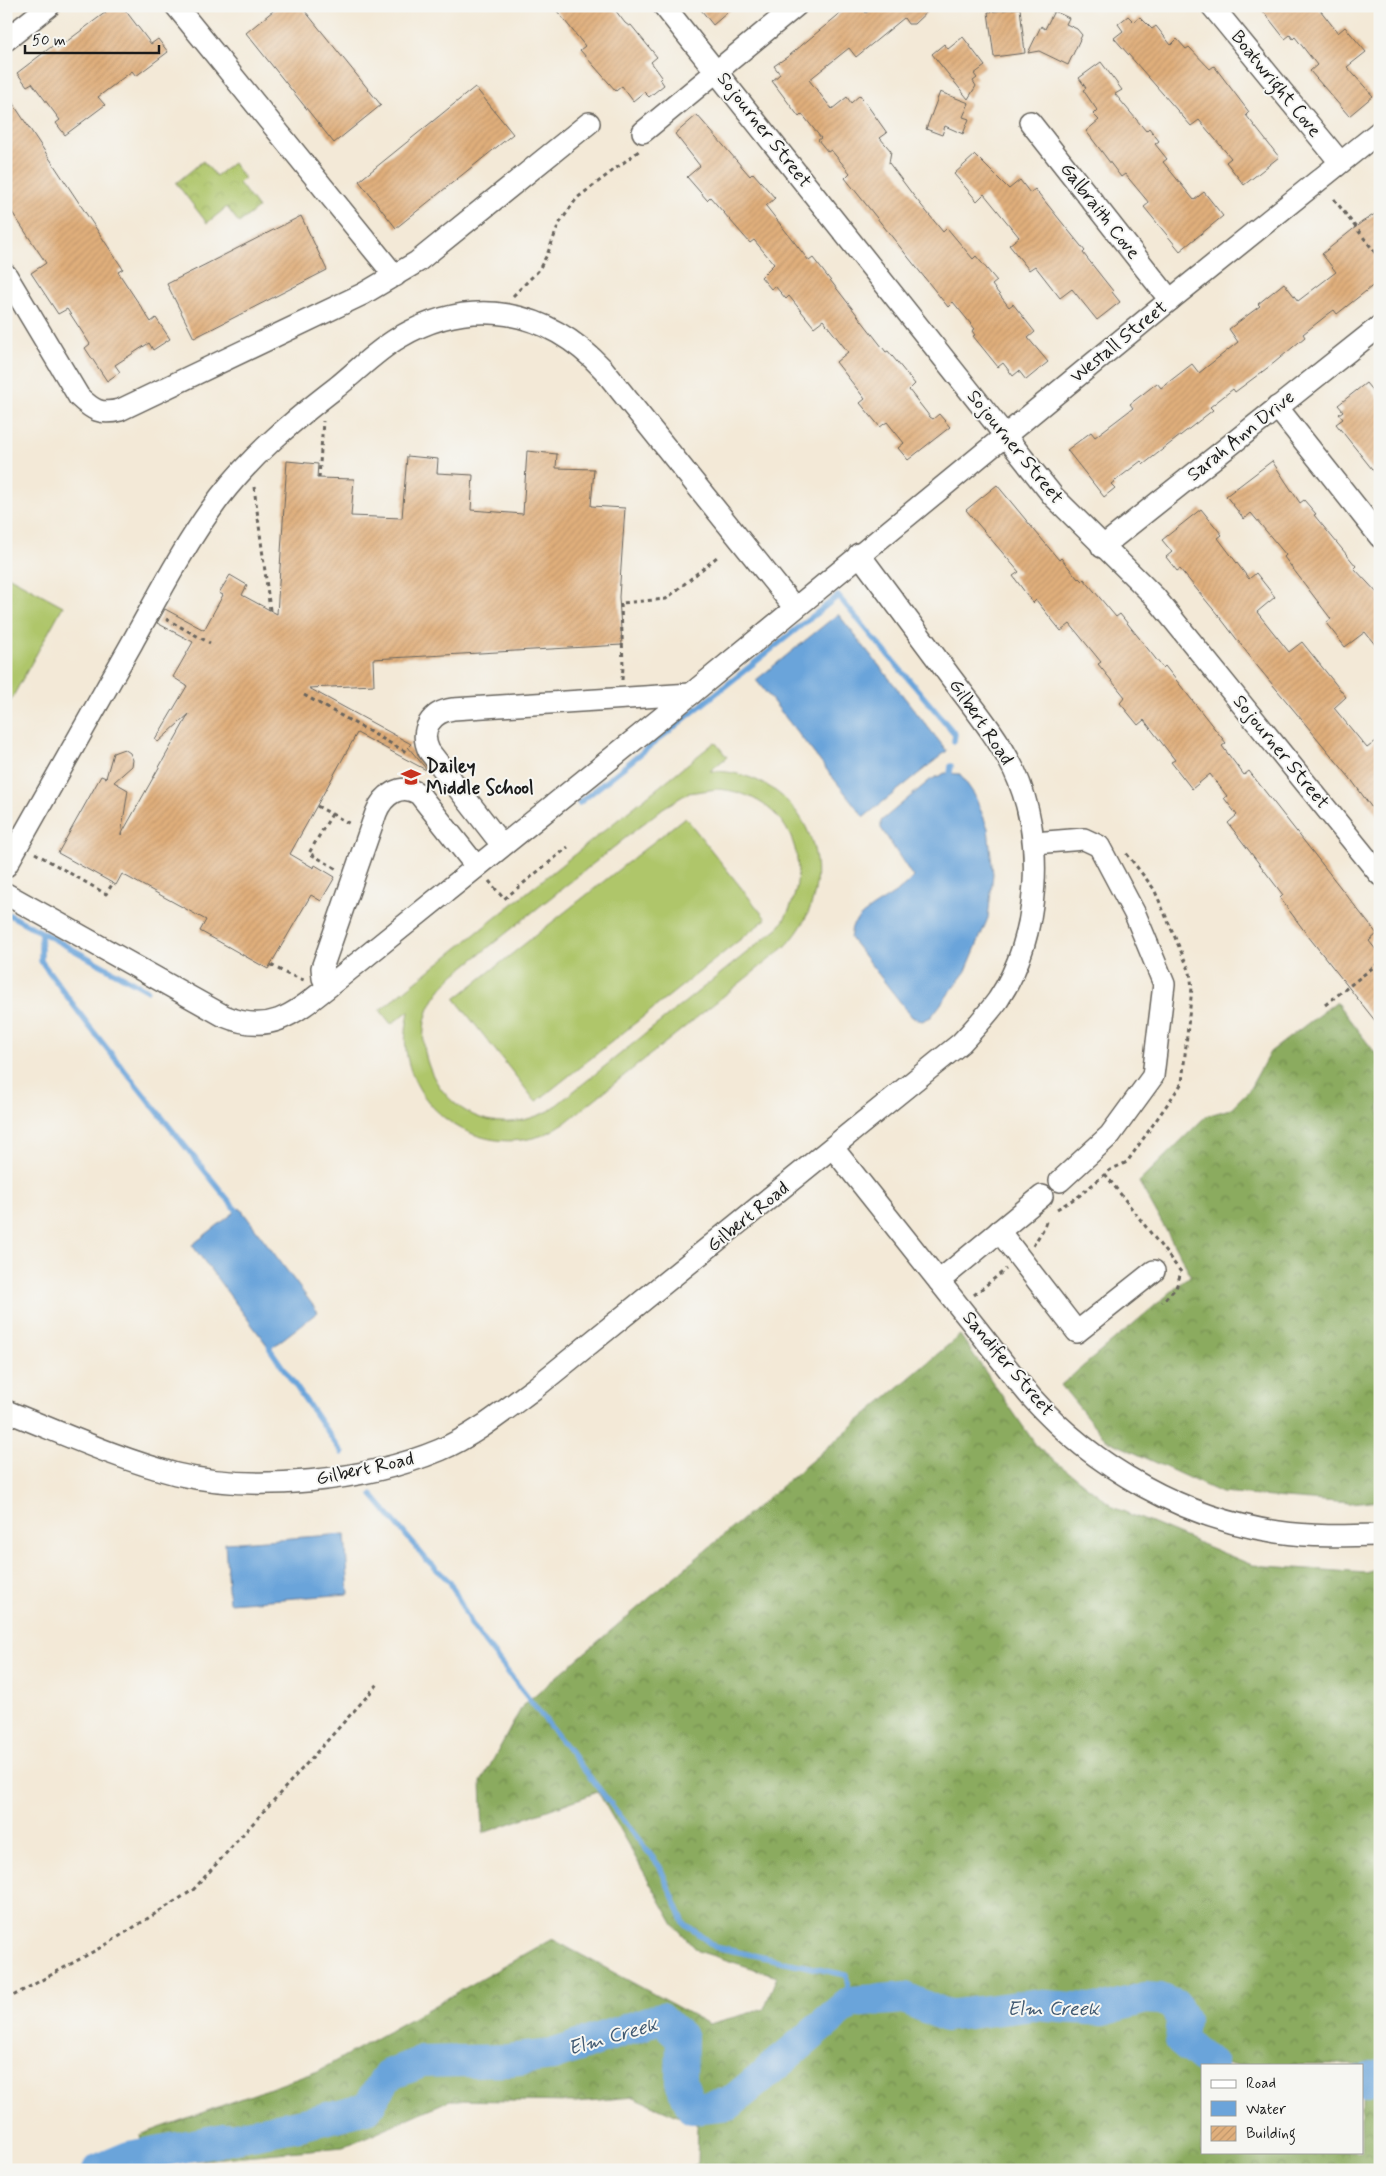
<svg xmlns="http://www.w3.org/2000/svg" width="1386" height="2176" font-family="Mynerve,sans-serif">
<defs>
<pattern id="forest-crowns" width="20" height="18" patternUnits="userSpaceOnUse" patternTransform="scale(1.25)"><rect width="20" height="18" fill="#8bab5f"/><path d="M2 6a3 3 0 1 1 6 0M12 15a3 3 0 1 1 6 0" fill="none" stroke="#718a4e"/></pattern>
<pattern id="park-crowns" width="20" height="18" patternUnits="userSpaceOnUse" patternTransform="scale(1.25)"><rect width="20" height="18" fill="#afc66b"/><path d="M2 6a3 3 0 1 1 6 0M12 15a3 3 0 1 1 6 0" fill="none" stroke="#96aa5c"/></pattern>
<pattern id="building-hatch" width="6" height="6" patternUnits="userSpaceOnUse" patternTransform="scale(1.25)"><rect width="6" height="6" fill="#e0af7c"/><path d="M-1 1l2-2M0 6l6-6M5 7l2-2" fill="none" stroke="#c0966b"/></pattern>
</defs>
<rect width="100%" height="100%" fill="#f6f6f2"/>
<filter id="ink" filterUnits="userSpaceOnUse"><feTurbulence type="fractalNoise" baseFrequency=".02" numOctaves="2"/><feDisplacementMap in="SourceGraphic" scale="10" xChannelSelector="R" yChannelSelector="G"/><feConvolveMatrix kernelMatrix="1 2 1 2 8 2 1 2 1" color-interpolation-filters="sRGB"/></filter>
<filter id="wash" filterUnits="userSpaceOnUse"><feTurbulence type="fractalNoise" baseFrequency=".0096" numOctaves="4" result="noise"/><feDisplacementMap in="SourceGraphic" scale="20" xChannelSelector="R" yChannelSelector="G"/><feGaussianBlur stdDeviation="1.12" result="paint"/><feColorMatrix in="noise" values="0 0 0 0 0 0 0 0 0 0 0 0 0 0 0 0 0 1.4 0 .05"/><feComposite in="paint" operator="in"/></filter>
<g filter="url(#wash)">
<rect width="100%" height="100%" fill="#f3e9d7"/>
<g fill="url(#forest-crowns)" stroke="#54643e" fill-rule="evenodd">
<polygon points="1336,1002 1380,1059 1380,1500 1350,1503 1221,1493 1105,1439 1061,1385 1191,1275 1139,1182 1206,1116 1230,1109 1249,1090 1270,1052"/>
<path d="M960,1335L1038,1448L1115,1508L1252,1565L1366,1573L1380,1569V2170H681L697,2164L698,2125L634,2097L576,2102L450,2100L343,2147L146,2165L140,2135L318,2071L552,1939L709,2024L764,2009L777,1976L698,1951L674,1925L598,1792L483,1833L481,1782L523,1705ZM1202,2065H1362V2152H1202Z"/>
</g>
<polygon fill="url(#park-crowns)" stroke="#667144" points="203,161 216,176 233,163 244,178 239,183 258,208 239,223 227,207 207,223 176,183"/>
<g fill="#afc66b" stroke="#667144" fill-rule="evenodd">
<polygon points="6,575 63,606 6,709"/>
<path d="M715,742L727,757L710,771C806,770 852,878 785,947L566,1122C559,1126 551,1132 543,1135C481,1157 414,1114 406,1050C404,1037 407,1024 409,1011L391,1024L380,1010ZM717,789C790,794 820,867 780,926L549,1111C533,1118 518,1123 501,1122C449,1119 412,1064 427,1014C432,998 443,986 455,974L663,808L688,793Z"/>
<polygon points="685,817 766,919 536,1102 455,999"/>
</g>
<g fill="#6ba4da" stroke="#44607b">
<polygon points="838,614 947,751 864,817 756,680"/>
<path d="M945,773L960,774L974,794L988,828L993,874L988,918L966,971L931,1017L922,1021L912,1017L850,938C851,935 851,930 852,927C863,907 898,897 913,877L881,828V821L930,780Z"/>
<polygon points="240,1208 318,1312 270,1349 192,1245"/>
<polygon points="345,1534 349,1594 229,1603 225,1543"/>
</g>
<g fill="none" stroke-linecap="round" stroke-linejoin="round">
<g stroke="#6ba4da" stroke-width="5.5">
<polyline points="949,781 951,766"/>
<polyline points="579,803 838,596 955,734 954,741"/>
<polyline points="6,913 41,932 41,961 89,1026 237,1211 238,1217"/>
<polyline points="41,932 147,990"/>
<polyline points="269,1343 270,1349 342,1453"/>
<polyline points="372,1495 426,1559 450,1582 472,1626 660,1867 684,1923 715,1947 846,1975 851,2002"/>
</g>
<g stroke="#6ba4da" stroke-width="32">
<polyline points="1362,2081 1380,2076"/>
<polyline points="98,2170 129,2157 304,2124 367,2108 388,2075 422,2062 509,2060 552,2055 661,2018 682,2038 681,2082 692,2108 729,2104 851,2002 905,1998 946,2016 1033,2005 1102,2010 1145,1998 1160,1999 1175,2005 1183,2019 1181,2040 1211,2065"/>
</g>
</g>
<g id="blocks">
<g fill="url(#building-hatch)">
<polygon points="101,6 122,6 151,44 158,39 168,52 136,76 132,71 98,97 105,105 65,135 56,123 60,120 32,83 27,86 17,73 55,44 58,48 106,12"/>
<polygon points="279,6 301,6 381,105 334,143 246,33"/>
<polygon points="553,6 612,6 625,23 629,26 631,25 657,57 651,62 662,77 660,79 664,85 649,97 644,92 633,101 622,86 616,91 580,50 585,46"/>
<polygon points="698,6 735,6 713,25"/>
<polygon points="849,6 860,6 866,13 875,6 933,6 914,24 908,24 904,18 856,57 849,48 809,80 832,109 847,97 851,103 860,95 887,133 880,138 891,151 889,163 913,195 943,232 947,228 973,259 976,256 997,281 992,285 1009,307 1013,304 1035,332 1028,338 1048,362 1026,380 1019,371 1013,376 1003,363 998,367 973,336 975,335 972,331 975,329 953,302 948,307 845,178 850,173 831,150 828,152 818,140 821,138 802,114 799,117 772,81 780,74 774,66 790,55"/>
<polygon points="1259,6 1317,6 1338,33 1345,27 1366,52 1347,67 1373,96 1349,116 1310,71 1317,65 1295,37 1293,39 1290,35 1285,39"/>
<polygon points="1020,8 1025,53 994,57 988,12"/>
<polygon points="1054,11 1069,18 1066,24 1077,29 1082,35 1068,65 1039,51 1028,53 1041,26 1045,29"/>
<polygon points="1128,16 1134,22 1140,17 1152,29 1156,26 1171,45 1177,39 1186,49 1189,47 1210,69 1214,66 1249,112 1246,115 1279,157 1244,185 1226,162 1231,158 1199,120 1191,126 1114,38 1123,31 1118,24"/>
<polygon points="963,37 985,66 974,74 977,78 973,81 976,86 968,99 932,54 944,44 948,49"/>
<polygon points="1101,62 1122,90 1115,94 1146,131 1149,128 1159,141 1155,144 1167,159 1163,162 1194,200 1204,192 1223,216 1180,251 1144,207 1149,203 1125,174 1121,177 1086,131 1099,120 1093,114 1097,110 1083,90 1086,88 1079,78"/>
<polygon points="475,87 513,134 396,228 359,181"/>
<polygon points="940,92 969,103 963,117 969,119 963,134 945,126 942,135 926,129"/>
<polygon points="6,93 123,269 118,272 151,322 156,318 170,339 153,350 149,343 115,365 120,372 107,381 85,348 90,344 67,309 58,314 31,273 46,263 6,203"/>
<polygon points="697,115 750,176 753,173 775,198 766,206 809,261 813,258 886,352 888,351 915,384 909,390 930,417 933,419 939,414 950,427 908,460 898,448 904,443 887,422 880,427 860,403 865,399 836,362 848,352 823,320 814,327 789,296 786,299 775,286 771,289 761,277 774,264 754,240 750,243 710,197 707,200 687,177 700,166 675,134"/>
<polygon points="975,155 1009,189 1020,180 1030,193 1035,189 1085,251 1083,253 1113,291 1112,292 1120,302 1097,320 1072,289 1060,298 1035,266 1029,270 1009,245 1019,237 984,194 977,201 954,174"/>
<polygon points="1380,211 1380,280 1337,314 1334,310 1327,315 1303,334 1305,337 1274,363 1235,392 1233,389 1210,407 1213,410 1144,464 1141,461 1111,484 1115,488 1104,497 1067,450 1091,432 1095,437 1133,408 1130,404 1157,383 1161,388 1192,364 1199,373 1238,342 1229,329 1260,306 1258,304 1284,283 1298,301 1336,272 1322,254 1362,222"/>
<polygon points="301,216 327,270 194,338 167,284"/>
<polygon points="1366,383 1380,400 1380,479 1336,424 1343,419 1339,414 1343,411 1338,405"/>
<polygon points="527,451 557,454 556,468 594,469 591,506 625,508 619,597 622,645 373,659 374,685 309,688 411,744 408,747 428,771 357,733 290,854 314,868 315,865 335,877 321,901 311,895 268,969 200,931 206,920 122,874 116,885 58,853 101,776 106,778 113,753 124,749 130,753 133,760 132,766 114,782 128,790 121,835 189,714 158,742 155,740 187,686 173,677 193,642 157,623 165,609 204,630 223,595 219,593 230,575 247,585 242,595 277,614 287,461 318,464 317,478 354,479 351,516 402,518 407,456 438,459 437,473 473,475 471,510 523,514"/>
<polygon points="1272,461 1300,503 1304,500 1316,514 1314,515 1356,566 1354,568 1380,596 1380,651 1365,632 1345,647 1326,623 1331,619 1284,557 1286,555 1251,513 1244,519 1226,496"/>
<polygon points="997,485 1059,560 1061,558 1078,579 1079,578 1082,581 1084,579 1116,617 1120,614 1163,668 1165,666 1226,743 1222,746 1244,775 1249,771 1377,934 1369,941 1380,955 1380,1027 1308,936 1280,898 1283,895 1228,823 1237,815 1224,798 1227,796 1210,774 1192,789 1171,762 1175,760 1144,720 1138,725 1120,703 1125,697 1098,664 1101,662 1070,624 1061,631 1036,600 1033,603 1013,576 1019,572 966,510"/>
<polygon points="1201,509 1222,535 1218,538 1249,579 1256,573 1275,597 1257,612 1289,652 1302,642 1346,697 1334,708 1367,748 1380,738 1380,819 1350,778 1258,667 1222,620 1180,569 1177,571 1166,557 1172,552 1162,540"/>
</g>
</g>
</g>
<g filter="url(#ink)">
<use href="#blocks" fill-opacity="0" stroke="#67645d" stroke-width="1"/>
<g fill="none" stroke-linecap="round" stroke-linejoin="round">
<defs>
<g id="minor">
<polyline points="176,6 395,276"/>
<polyline points="664,6 1053,496 1155,597 1380,875"/>
<polyline points="1212,6 1340,162"/>
<polyline points="6,40 49,6"/>
<polyline points="1030,122 1170,300"/>
<polyline points="643,132 796,6"/>
<path d="M6,275L79,397C93,410 100,415 120,410L363,294L417,262L589,123"/>
<polyline points="1277,407 1380,537"/>
<polyline points="1102,547 1380,326"/>
<polyline points="1034,843 1084,839 1099,846 1135,914 1164,984 1153,1076 1110,1135 1060,1181"/>
<path d="M502,845L429,751C419,730 431,712 453,709L691,694"/>
<path d="M6,866C48,792 90,718 132,643C159,594 186,542 220,497C253,454 294,420 337,387C358,370 377,350 400,337C472,295 547,309 603,369L794,607"/>
<path d="M6,894L224,1016C269,1035 293,1015 328,987L691,694L1170,300L1380,131"/>
<path d="M328,987L323,978L322,968L376,813C383,795 401,782 419,794L476,866"/>
<path d="M833,1148C877,1203 921,1259 965,1314C987,1341 1008,1370 1031,1397C1093,1467 1185,1519 1278,1532C1312,1537 1345,1536 1380,1535"/>
<polyline points="999,1231 1077,1332 1154,1271"/>
<polyline points="939,1281 1042,1196"/>
<path d="M6,1411C62,1433 118,1459 176,1474C255,1493 366,1481 440,1450C475,1435 505,1410 535,1388L961,1043C974,1029 987,1015 998,1000C1040,937 1046,838 1014,770C998,737 974,708 952,679C921,637 890,596 859,554"/>
</g>
</defs>
<use href="#minor" stroke="#67645d" stroke-width="24"/>
<g stroke="#67645d" stroke-width="3" stroke-dasharray="4 4" stroke-linecap="butt">
<polyline points="1334,199 1380,259"/>
<polyline points="513,296 538,271 547,255 559,224 577,198 640,150"/>
<polyline points="319,478 323,421"/>
<polyline points="254,487 270,610"/>
<polyline points="166,619 210,643"/>
<polyline points="622,680 623,667 621,603 666,599 717,557"/>
<polyline points="304,695 408,753"/>
<polyline points="317,806 352,825"/>
<polyline points="332,814 309,853 337,869"/>
<polyline points="35,853 106,894 113,883"/>
<polyline points="489,881 504,899 568,847"/>
<polyline points="271,965 287,974 304,980"/>
<polyline points="1325,1005 1380,962"/>
<polyline points="1105,1174 1181,1272 1176,1288 1162,1302"/>
<polyline points="1057,1209 1079,1196 1110,1170 1127,1162 1182,1083 1192,988 1190,972 1154,889 1126,853"/>
<polyline points="1033,1246 1044,1228 1047,1218"/>
<polyline points="974,1295 1006,1269"/>
<polyline points="6,1997 11,1997 107,1944 193,1890 379,1683"/>
</g>
<use href="#minor" stroke="#fff" stroke-width="21"/>
</g>
</g>
<defs>
<symbol id="school-bare" viewBox="-9 -9 18 18"><path d="M0-5L7-2L0 1L-7-2ZM-4 1L0 2.5L4 1V4Q0 6-4 4Z" fill="#c8321e" stroke="#f6f6f2" stroke-width="2.5" paint-order="stroke"/></symbol>
</defs>
<g fill-rule="evenodd">
<use href="#school-bare" x="397" y="763" width="28" height="28"/>
</g>
<g text-anchor="middle" dominant-baseline="central" stroke-width="4" stroke-linejoin="round" paint-order="stroke">
<g font-size="19" fill="#1c1c1c" stroke="#f6f6f2">
<text transform="translate(1276 84) rotate(51)">Boatwright Cove</text>
<text transform="translate(764 130) rotate(52)">Sojourner Street</text>
<text transform="translate(1100 211) rotate(52)">Galbraith Cove</text>
<text transform="translate(1119 342) rotate(-39)">Westall Street</text>
<text transform="translate(1241 436) rotate(-39)">Sarah Ann Drive</text>
<text transform="translate(1015 447) rotate(51)">Sojourner Street</text>
<text transform="translate(981 722) rotate(56)">Gilbert Road</text>
<text transform="translate(1281 752) rotate(51)">Sojourner Street</text>
<text transform="translate(748 1217) rotate(-39)">Gilbert Road</text>
<text transform="translate(1008 1364) rotate(50)">Sandifer Street</text>
<text transform="translate(365 1469) rotate(-12)">Gilbert Road</text>
</g>
<g font-size="19" font-weight="bold" fill="#1c1c1c" stroke="#f6f6f2" text-anchor="start">
<text x="426" y="766">Dailey<tspan x="426" dy="22">Middle School</tspan></text>
</g>
<g font-size="20" font-style="italic" fill="#405971" stroke="#f6f6f2">
<text x="1053" y="2009">Elm Creek</text>
<text transform="translate(613 2037) rotate(-16)">Elm Creek</text>
</g>
</g>
<rect width="1386" height="2176" fill="none" stroke="#f6f6f2" stroke-width="25"/>
<rect x="1201" y="2064" width="162" height="90" fill="#f6f6f2" stroke="#9f9f9c"/>
<rect x="1211" y="2080" width="25" height="8" fill="#ffffff" stroke="#9f9f9c"/>
<text x="1246" y="2088" font-size="15" fill="#1c1c1c">Road</text>
<rect x="1211" y="2101" width="25" height="15" fill="#6ba4da" stroke="#9f9f9c"/>
<text x="1246" y="2114" font-size="15" fill="#1c1c1c">Water</text>
<rect x="1211" y="2126" width="25" height="15" fill="url(#building-hatch)" stroke="#9f9f9c"/>
<text x="1246" y="2138" font-size="15" fill="#1c1c1c">Building</text>
<path d="M25 45v8h134v-8" fill="none" stroke="#1c1c1c" stroke-width="2.5"/>
<text x="32" y="45" font-size="15" fill="#1c1c1c" stroke="#f6f6f2" stroke-width="4" paint-order="stroke">50 m</text>
</svg>
